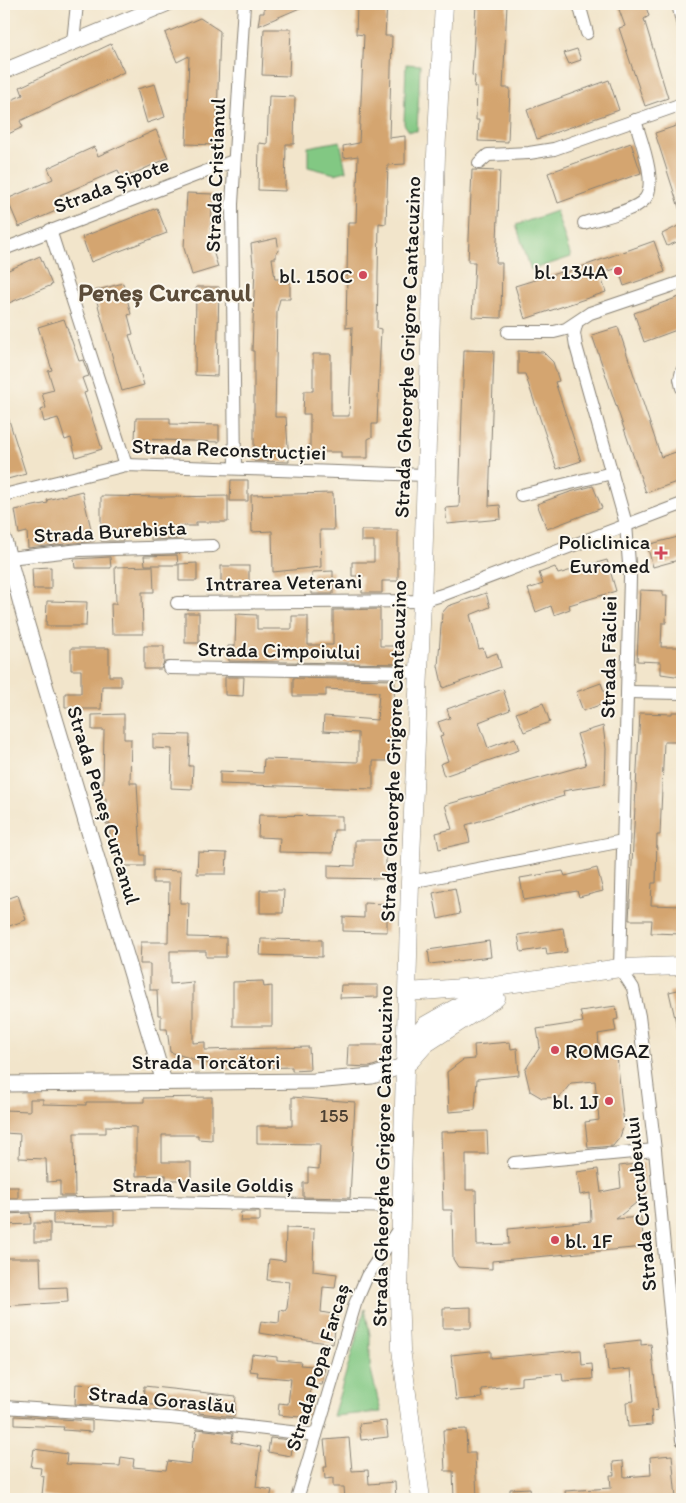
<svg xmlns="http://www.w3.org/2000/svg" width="686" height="1503" font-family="Itim,sans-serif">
<rect width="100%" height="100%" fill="#fbf7ec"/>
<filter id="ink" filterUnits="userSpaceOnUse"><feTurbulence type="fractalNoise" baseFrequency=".02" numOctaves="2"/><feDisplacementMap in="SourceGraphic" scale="10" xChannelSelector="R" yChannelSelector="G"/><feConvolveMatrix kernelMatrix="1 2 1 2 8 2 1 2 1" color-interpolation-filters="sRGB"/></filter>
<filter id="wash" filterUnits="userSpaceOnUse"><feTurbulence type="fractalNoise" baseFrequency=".0096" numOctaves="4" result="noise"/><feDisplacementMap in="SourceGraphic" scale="20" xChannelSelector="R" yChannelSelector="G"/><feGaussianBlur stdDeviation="1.12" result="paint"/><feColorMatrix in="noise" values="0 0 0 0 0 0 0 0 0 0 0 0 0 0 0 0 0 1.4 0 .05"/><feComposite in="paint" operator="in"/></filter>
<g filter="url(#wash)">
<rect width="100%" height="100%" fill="#f2e5cb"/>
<g fill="#82c883" stroke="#4f7250">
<polygon points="406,64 420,65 417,131 409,131 404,124"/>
<polygon points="340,141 346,171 335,174 308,167 308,147"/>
<polygon points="556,211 571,257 531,270 516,225"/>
<polygon points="365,1309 370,1335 370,1366 381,1412 333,1416"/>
</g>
<g id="blocks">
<g fill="#d4a56f">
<polygon points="264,4 309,4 258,26 260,13 264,13"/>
<polygon points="357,4 387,4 385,36 392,36 389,138 405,136 405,164 388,165 386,224 379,223 377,328 381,329 377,424 372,424 372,437 368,439 368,458 341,458 341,452 310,452 310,414 303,414 304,391 313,391 313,354 331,354 331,416 349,416 352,327 346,328 348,223 356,223 358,156 344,158 343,146 359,143 364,35 356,34"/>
<polygon points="476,4 507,4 503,88 510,88 508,142 478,141 479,120 476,120 477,87 474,87 475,76 472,75"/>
<polygon points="617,4 645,4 649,16 644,19 668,98 645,106 619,28 625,26"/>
<polygon points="200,18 220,31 216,145 186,144 189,56 177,62 165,33"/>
<polygon points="264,29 291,29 289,76 262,75"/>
<polygon points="111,44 124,72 20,121 23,127 4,136 4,103 23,95 20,87"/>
<polygon points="577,49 581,60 569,64 564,53"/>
<polygon points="609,80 619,110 537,139 527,110"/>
<polygon points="155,84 165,117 147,123 137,89"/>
<polygon points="269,96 295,97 294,144 286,144 285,191 258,190 259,143 267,144"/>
<polygon points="682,124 682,210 680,211 655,133"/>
<polygon points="156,130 168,158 122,179 118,170 60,195 65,207 19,227 7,199 53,179 48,168 94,147 98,156"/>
<polygon points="631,143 641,173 558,203 548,173"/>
<polygon points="472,170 500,171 496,263 502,263 501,318 472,317 475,262 468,262"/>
<polygon points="187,193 213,194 210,241 218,267 192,275 184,248"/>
<polygon points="157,208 167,233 91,262 82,237"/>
<polygon points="682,224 682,240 667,246 662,234"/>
<polygon points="277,238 279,251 276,253 276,258 272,258 275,279 290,279 290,299 280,299 277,311 275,417 286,417 289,462 254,461 254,351 252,351 255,265 253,265 251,244"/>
<polygon points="654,241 665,272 624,286 618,268 600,274 606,292 525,319 515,286 564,271 564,273"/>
<polygon points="40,256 52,285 4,305 4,272"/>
<polygon points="123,283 131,314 128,315 133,334 129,335 144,385 122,391 94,291"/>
<polygon points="196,287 219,287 217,376 195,375"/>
<polygon points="682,296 682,328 644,342 634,313"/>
<polygon points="64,319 79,361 83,360 89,376 82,378 87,392 84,393 102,449 76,457 71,438 65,440 58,418 44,422 41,410 46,408 42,393 54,390 48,371 52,370 38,327"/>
<polygon points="618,327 661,457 682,450 682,480 646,493 592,335"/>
<polygon points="464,350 494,351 489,506 500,505 501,519 447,524 445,508 459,507"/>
<polygon points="518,351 543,352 553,362 559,381 555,382 581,461 557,469 525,374 518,374"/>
<polygon points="8,417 26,474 4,480 4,418"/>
<polygon points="136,418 170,418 170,424 219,425 219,442 135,439"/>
<polygon points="231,480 248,480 248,501 230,501"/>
<polygon points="593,486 602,508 547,529 537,504 570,492"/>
<polygon points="82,491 94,541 28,548 27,532 19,534 15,510 48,503 47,500"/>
<polygon points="333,493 334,530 320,530 321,567 273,572 272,531 252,532 251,495"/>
<polygon points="101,496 164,497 228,496 228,522 196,522 196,526 177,526 177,539 151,540 151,531 123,531 123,541 101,541"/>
<polygon points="361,530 398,530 398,581 382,581 382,593 362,593 362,576 352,576 352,562 374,562 374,541 361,541"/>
<polygon points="682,536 682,559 653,567 647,545"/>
<polygon points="177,555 178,565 145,565 144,556"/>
<polygon points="110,557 111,568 75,568 74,559"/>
<polygon points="607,560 616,591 569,605 570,609 554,615 551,606 536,612 528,589 543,584 539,573 555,567 558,574"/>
<polygon points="197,563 197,581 179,581 179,564"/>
<polygon points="153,566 154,592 142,592 143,634 112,634 111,604 116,604 115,567"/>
<rect x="221" y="566" width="28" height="19"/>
<polygon points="51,567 51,589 33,589 32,568"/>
<polygon points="333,571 333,594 312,594 312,572"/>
<polygon points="640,590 663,591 663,596 667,596 666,623 662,623 661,647 682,647 682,677 661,674 661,662 637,661"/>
<polygon points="486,593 490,607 470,615 479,649 483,648 486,657 497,653 501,667 443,688 438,666 442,613 448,606"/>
<polygon points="47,601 87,602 86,626 46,626"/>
<polygon points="380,609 380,646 401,646 401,664 229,661 228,646 235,646 236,614 257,615 257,629 292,629 292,616 308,616 308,645 333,645 333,610"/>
<rect x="185" y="613" width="14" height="30"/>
<polygon points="144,646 164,646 164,662 161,669 144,669"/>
<polygon points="71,648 109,648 109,676 121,676 121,686 102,686 101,709 73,709 73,707 65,707 65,693 81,693 81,670 71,670"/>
<polygon points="225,677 244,677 243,696 225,695"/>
<polygon points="293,678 395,680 391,761 373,761 373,789 220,784 220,771 263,773 264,759 358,762 358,733 323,731 324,716 377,720 379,692 326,689 326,696 293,696"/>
<polygon points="601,683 608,702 583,711 576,692"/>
<polygon points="503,689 510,710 479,722 488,748 515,738 519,750 444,776 440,764 448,761 440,737 443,736 438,722 450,718 447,709"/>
<polygon points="543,703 550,722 524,732 516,713"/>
<polygon points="672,712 682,712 682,742 664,742 660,835 657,835 656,883 652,883 651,905 682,906 682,934 651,933 652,920 629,920 640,713 672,714"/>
<polygon points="124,714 124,739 131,739 130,783 137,783 141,855 145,855 145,866 116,866 116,846 110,846 110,824 106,824 106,798 95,799 95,784 103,783 104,730 92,730 92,715"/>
<polygon points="603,726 606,749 605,784 563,791 564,796 466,825 470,842 439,849 436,833 452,829 445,805 586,765 577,734"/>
<polygon points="153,734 190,735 189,766 193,766 192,789 171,788 172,749 153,748"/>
<polygon points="259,815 342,816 342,830 334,830 333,853 279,852 280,838 258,837"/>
<polygon points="355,840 386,840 386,866 390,867 390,879 328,878 328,865 355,866"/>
<polygon points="198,852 227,853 226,874 197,874"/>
<polygon points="597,868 603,891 579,897 577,891 524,900 520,878 563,871 565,876"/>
<polygon points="153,870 181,871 180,903 189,903 188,937 226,938 226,957 206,957 206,951 170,951 170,984 193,982 193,1043 205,1042 205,1050 309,1047 310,1070 292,1071 292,1067 225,1069 170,1052 167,1029 161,1029 161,1015 158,1015 157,990 150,990 150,964 140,964 141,942 168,942 169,883 153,883"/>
<polygon points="455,888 460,914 438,919 433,893"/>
<polygon points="260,890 284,890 283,913 260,913"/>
<polygon points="18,895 26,920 4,928 4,900"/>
<polygon points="364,903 387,904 387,932 343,931 343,917 364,918"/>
<polygon points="563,928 567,952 547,955 546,948 521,952 518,935"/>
<polygon points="261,939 322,940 322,957 260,955"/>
<polygon points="489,941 491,957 430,964 428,950"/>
<polygon points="263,981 264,987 272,986 272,1026 233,1026 233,982"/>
<polygon points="341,985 378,985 378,997 340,998"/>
<polygon points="682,989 682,1031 678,1031 669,992"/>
<polygon points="616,1006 618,1019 614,1020 616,1031 598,1034 600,1057 617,1056 624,1125 620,1137 613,1146 588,1148 585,1122 599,1120 595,1081 571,1083 560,1097 542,1098 530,1091 525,1070 540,1047 537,1029 583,1022 580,1011"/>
<polygon points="510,1042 511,1049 517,1048 519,1075 477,1079 475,1110 449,1112 447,1072 463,1060 475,1059 474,1045"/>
<polygon points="348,1045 383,1045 384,1062 370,1067 347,1066"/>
<polygon points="212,1097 212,1140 198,1139 198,1135 162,1135 162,1162 191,1162 191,1180 166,1180 166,1175 136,1176 136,1127 106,1126 106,1133 74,1133 75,1196 60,1196 60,1181 47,1182 46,1159 19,1158 20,1134 4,1133 4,1110 30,1111 30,1099 43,1099 43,1104 86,1105 86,1102 144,1102 144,1098"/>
<polygon points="292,1097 355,1102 350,1198 303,1197 303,1183 308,1183 308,1168 319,1169 320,1144 257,1143 257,1126 292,1126"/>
<polygon points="487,1131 488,1154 466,1154 466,1190 476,1190 477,1245 509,1244 508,1229 591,1221 590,1193 580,1195 577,1172 598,1169 601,1192 621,1188 619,1166 644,1163 646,1195 616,1219 641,1217 644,1247 492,1261 492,1269 458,1267 453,1259 452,1210 443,1210 441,1132"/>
<rect x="4" y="1187" width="14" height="11"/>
<polygon points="114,1211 114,1225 53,1224 53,1213"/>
<polygon points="241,1212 260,1212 260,1221 240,1221"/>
<polygon points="30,1213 31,1224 4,1225 4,1214"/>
<rect x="34" y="1223" width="16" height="19"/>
<polygon points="286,1228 314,1229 313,1271 337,1274 335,1288 323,1287 321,1312 337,1315 333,1344 259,1333 261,1321 279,1323 280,1310 285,1311 287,1308 290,1282 267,1280 269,1259 285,1261"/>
<polygon points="4,1258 40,1258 41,1288 67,1287 68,1302 4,1306"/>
<polygon points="471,1307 471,1328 443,1328 443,1308"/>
<polygon points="641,1340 641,1345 651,1344 658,1410 651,1411 652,1425 628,1427 626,1402 634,1401 631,1369 608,1371 605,1344"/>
<polygon points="581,1350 582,1365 592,1364 593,1379 563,1381 562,1374 521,1377 521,1385 481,1389 482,1398 456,1400 451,1355 491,1351 491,1358"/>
<polygon points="252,1354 277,1357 277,1360 301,1362 300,1365 325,1367 322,1385 311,1384 309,1406 312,1406 311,1418 278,1415 279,1403 288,1404 291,1379 257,1376 258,1372 250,1371"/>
<polygon points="76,1384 100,1385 99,1400 93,1400 93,1405 75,1404"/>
<polygon points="144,1386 236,1396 234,1417 199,1413 199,1409 143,1404"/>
<polygon points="15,1416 92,1421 92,1432 63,1430 64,1427 15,1425"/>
<polygon points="386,1421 388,1437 361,1440 359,1424"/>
<polygon points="197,1429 233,1433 232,1442 261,1447 256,1487 272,1490 270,1499 69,1499 42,1495 44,1476 40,1475 41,1468 31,1467 34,1449 67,1454 66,1464 120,1466 121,1457 134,1459 133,1467 166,1470 168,1461 191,1464 193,1441 195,1441"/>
<polygon points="466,1429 467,1453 475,1453 477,1499 454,1499 453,1471 445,1471 443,1430"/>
<polygon points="270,1438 293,1440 291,1456 268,1452"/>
<polygon points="349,1438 352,1471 368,1470 369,1484 395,1482 396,1499 345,1499 344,1487 333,1487 333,1478 325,1479 324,1467 327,1467 324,1440"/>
<polygon points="672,1455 676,1499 566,1499 565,1491 611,1488 610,1475 614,1475 613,1462 623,1461 624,1477 651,1475 650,1457"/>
<polygon points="530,1488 531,1499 510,1499 510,1489"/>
</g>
</g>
</g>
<g filter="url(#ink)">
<use href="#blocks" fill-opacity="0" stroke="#878074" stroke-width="1"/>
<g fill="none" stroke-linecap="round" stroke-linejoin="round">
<defs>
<g id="minor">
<polyline points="579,4 587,33"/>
<polyline points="678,4 682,22"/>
<polyline points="73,42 77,4"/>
<polyline points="479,163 488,155 529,153 554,149 682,104"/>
<path d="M584,223C600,218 635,211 645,199C658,183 640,138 635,120"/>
<polyline points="50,230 126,465"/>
<polyline points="4,249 233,161"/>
<polyline points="576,325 574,333 576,346 626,524 630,577 620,968 633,988 639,1016 655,1150 682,1440"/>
<polyline points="508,332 554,332 566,329 590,313 682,282"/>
<polyline points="682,371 680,379 682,388"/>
<polyline points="235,468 232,204 244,4"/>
<polyline points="4,495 126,465 426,475"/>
<polyline points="521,495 612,473"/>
<polyline points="9,558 80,550 213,546"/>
<polyline points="177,603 422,601 442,595 682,504"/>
<polyline points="169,668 419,672"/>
<polyline points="628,692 682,693"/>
<polyline points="410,882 623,841"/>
<polyline points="514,1163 655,1150"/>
<polyline points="4,1206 160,1202 401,1207"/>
<polyline points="4,1407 171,1418 316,1435"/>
<polyline points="297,1499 355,1304 367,1276 400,1227"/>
</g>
<g id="tertiary">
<polyline points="4,71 166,4"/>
<polyline points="4,540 24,615 164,1082"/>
<polyline points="4,1084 314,1081 372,1076 406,1065"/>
</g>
<g id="secondary">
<polyline points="408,992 490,986"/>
<polyline points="409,1055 415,1038 426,1025 495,986 620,968 682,966"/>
<polyline points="410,1061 425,1044 496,998"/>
<polyline points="421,1499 401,1349 399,1292 410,882 422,601 436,155 444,4"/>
</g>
</defs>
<use href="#minor" stroke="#878074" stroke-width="14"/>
<use href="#tertiary" stroke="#878074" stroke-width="17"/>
<use href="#secondary" stroke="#878074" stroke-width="19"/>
<use href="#minor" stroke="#fff" stroke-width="12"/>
<use href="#tertiary" stroke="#fff" stroke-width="15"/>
<use href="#secondary" stroke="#fff" stroke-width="18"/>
</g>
</g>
<g fill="#d1495b" stroke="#fbf7ec" stroke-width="2">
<circle cx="618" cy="271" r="5"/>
<circle cx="363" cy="275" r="5"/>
<path d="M658.5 545.5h5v5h5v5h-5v5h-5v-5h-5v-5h5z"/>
<circle cx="555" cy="1050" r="5"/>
<circle cx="609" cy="1101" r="5"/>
<circle cx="555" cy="1240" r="5"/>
</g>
<g text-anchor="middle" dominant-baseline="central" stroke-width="4" stroke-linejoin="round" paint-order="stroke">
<g font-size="19" fill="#4a3e31">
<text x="334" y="1115">155</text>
</g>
<g font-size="21" fill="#1c1c1c" stroke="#fbf7ec">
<text transform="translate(215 175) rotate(-88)">Strada Cristianul</text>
<text transform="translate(111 185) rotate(-21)">Strada Șipote</text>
<text transform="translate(407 347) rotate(-88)">Strada Gheorghe Grigore Cantacuzino</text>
<text transform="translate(229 449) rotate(2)">Strada Reconstrucției</text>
<text transform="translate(110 531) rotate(-3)">Strada Burebista</text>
<text transform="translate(284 582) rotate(-1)">Intrarea Veterani</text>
<text transform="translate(279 650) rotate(1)">Strada Cimpoiului</text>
<text transform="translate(608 657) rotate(-89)">Strada Făcliei</text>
<text transform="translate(393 751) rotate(-88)">Strada Gheorghe Grigore Cantacuzino</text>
<text transform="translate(104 805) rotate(73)">Strada Peneș Curcanul</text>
<text x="206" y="1061">Strada Torcători</text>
<text transform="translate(382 1156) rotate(-89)">Strada Gheorghe Grigore Cantacuzino</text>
<text x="203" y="1184">Strada Vasile Goldiș</text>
<text transform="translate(640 1204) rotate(-96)">Strada Curcubeului</text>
<text transform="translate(317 1367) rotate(-73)">Strada Popa Farcaș</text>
<text transform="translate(162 1399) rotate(5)">Strada Goraslău</text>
</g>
<g font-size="21" fill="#1c1c1c" stroke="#fbf7ec" text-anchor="end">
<text x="608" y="271">bl. 134A</text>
<text x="353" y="275">bl. 150C</text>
<text x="650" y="541">Policlinica<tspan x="650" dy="24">Euromed</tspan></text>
<text x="565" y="1050" text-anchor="start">ROMGAZ</text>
<text x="599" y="1101">bl. 1J</text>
<text x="565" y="1240" text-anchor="start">bl. 1F</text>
</g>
<g font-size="26" font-weight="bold" fill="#5c4c39" stroke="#fbf7ec">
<text x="165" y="292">Peneș Curcanul</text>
</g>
</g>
<rect width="686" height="1503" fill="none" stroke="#fbf7ec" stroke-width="20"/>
</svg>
